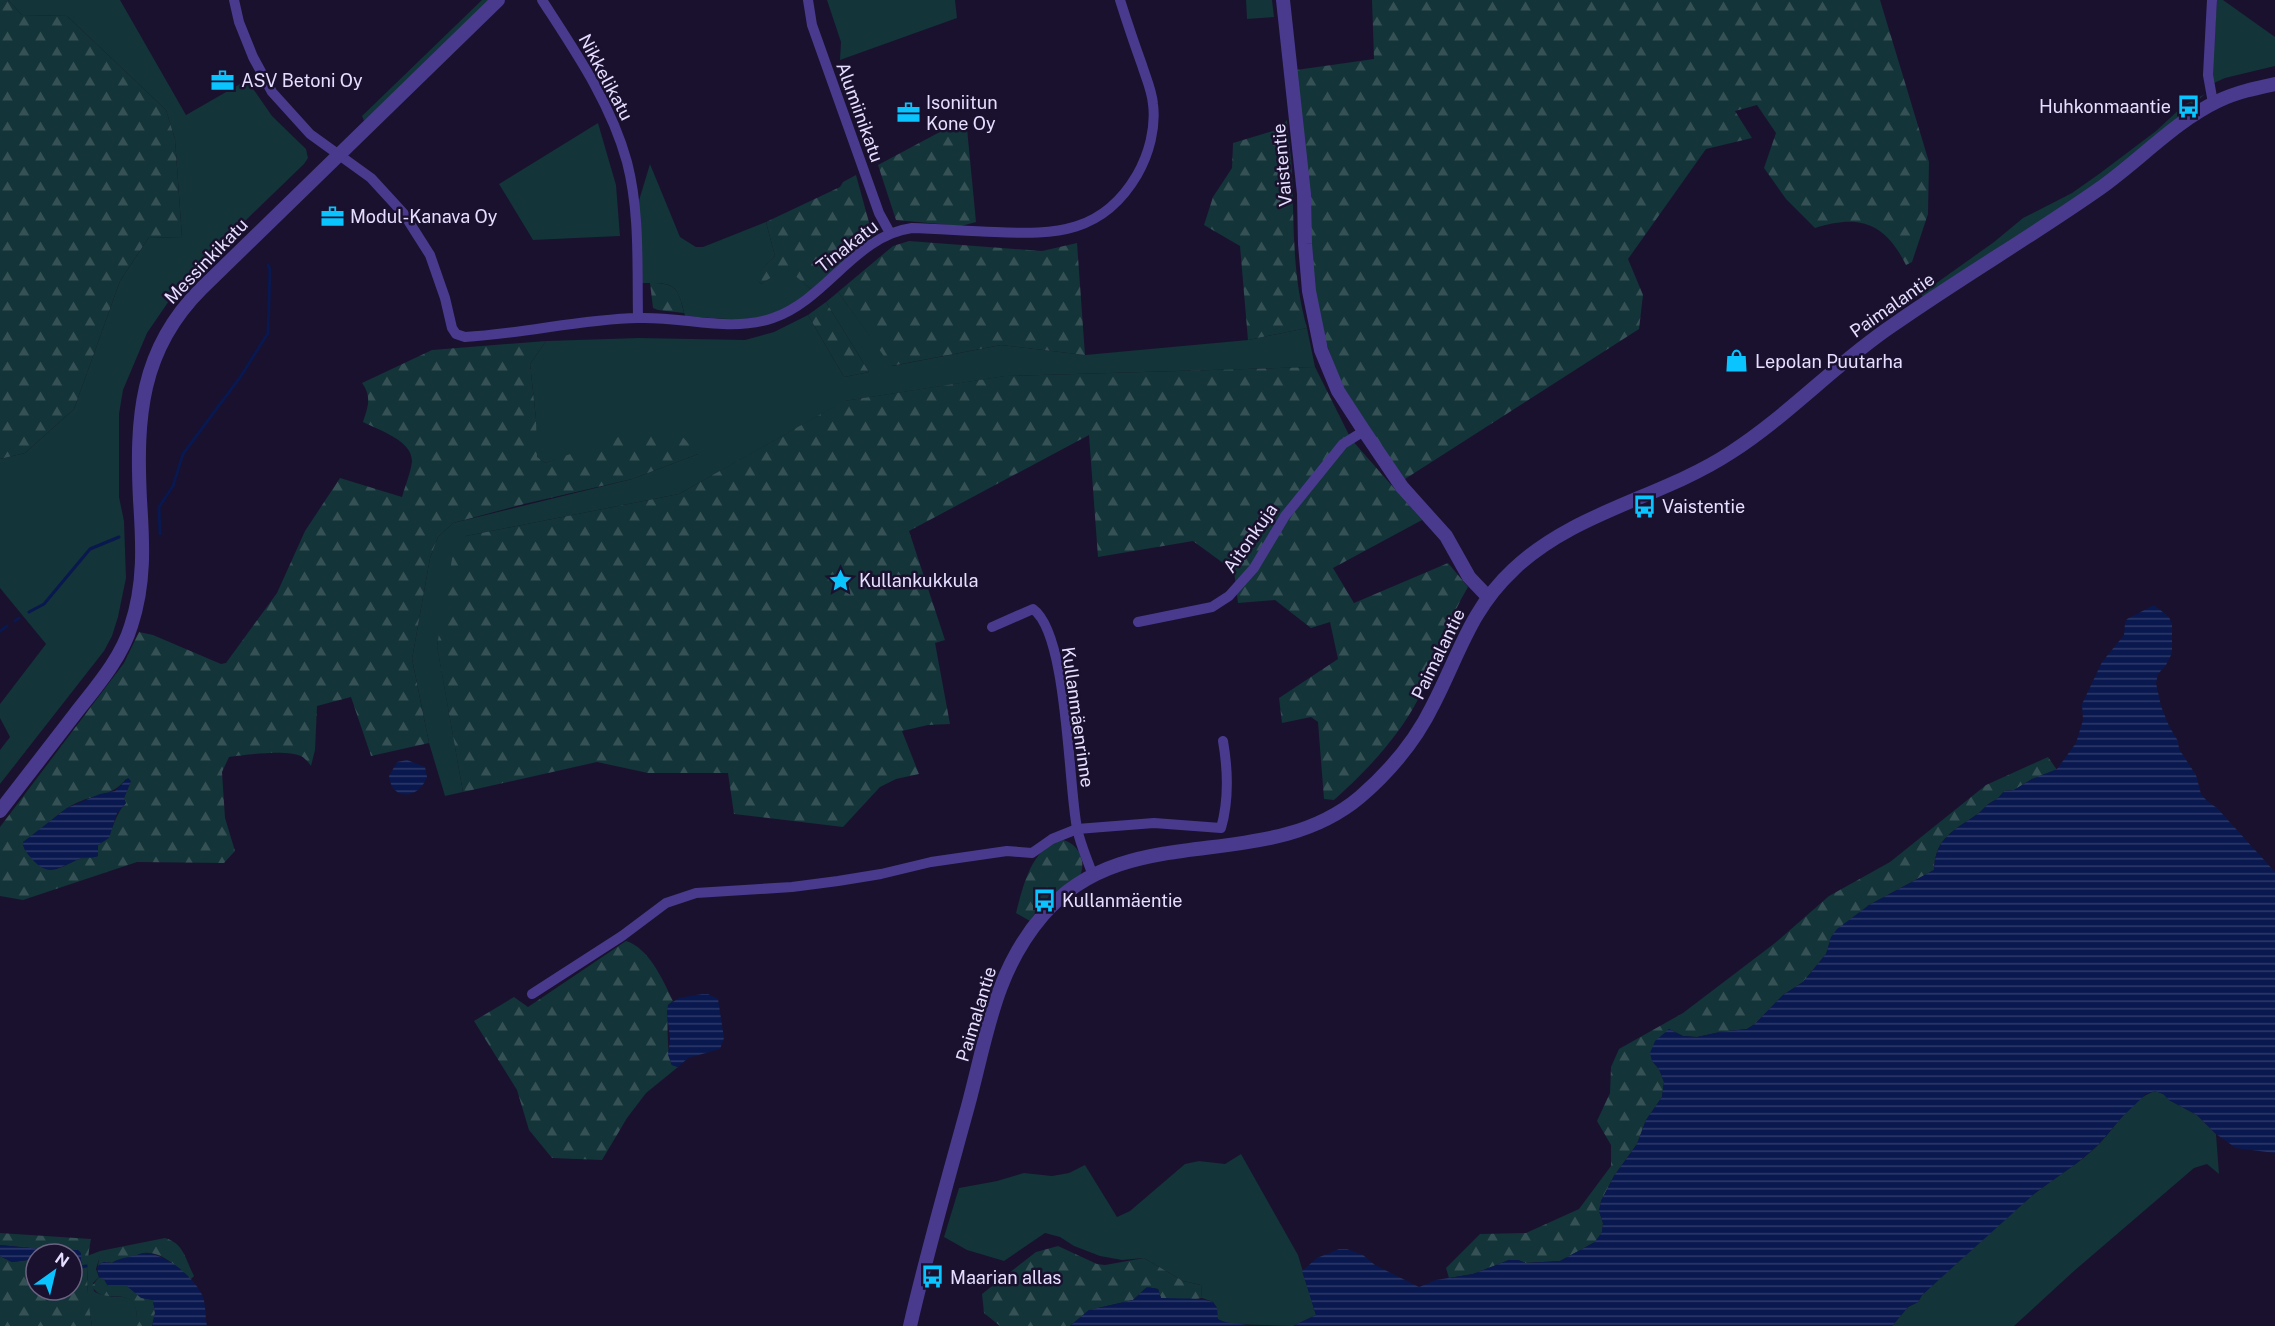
<svg xmlns="http://www.w3.org/2000/svg" width="2275" height="1326" font-family="'Public Sans',sans-serif">
<defs>
<pattern id="forest-firs" width="22" height="20" patternUnits="userSpaceOnUse" patternTransform="scale(1.5)"><rect width="22" height="20" fill="#133438"/><path d="M5 1l3.5 6h-7zM16 11l3.5 6h-7z" fill="#355156"/></pattern>
<pattern id="water-rules" width="6" height="5" patternUnits="userSpaceOnUse" patternTransform="scale(1.5)"><rect width="6" height="5" fill="#09184f"/><path d="M0 2.5h6" fill="none" stroke="#2d3969"/></pattern>
</defs>
<rect width="100%" height="100%" fill="#1a112e"/>
<g fill="#133438">
<polygon points="8,0 120,0 186,115 247,80 272,116 306,149 308,158 304,164 246,220 171,298 147,333 123,390 119,414 119,497 124,521 126,578 118,617 112,636 104,651 0,784 0,750 10,737 0,718 0,704 46,644 0,588 0,459 25,453 74,409 120,281 149,237 182,238 175,139 166,110 67,16 22,15"/>
<polygon points="482,0 490,0 364,121 362,116"/>
<polygon points="827,0 955,0 957,18 840,60 841,42"/>
<polygon points="1246,0 1272,0 1274,17 1247,19"/>
<polygon points="2217,0 2223,0 2275,37 2275,66 2225,78 2214,83 2212,76"/>
<polygon points="2205,94 2193,105 2190,103 2186,106 2189,109 2180,118 2105,179 1923,297 1921,294 1994,242 2023,218 2072,193 2099,174 2156,131 2184,105"/>
<polygon points="598,123 616,185 620,236 533,240 499,184"/>
<path d="M650,164L680,237L696,247H703L766,222L775,256L754,277L761,284L786,267L812,290C801,297 791,306 780,311C750,324 717,318 685,316C677,283 675,283 642,283L637,207Z"/>
<polygon points="838,292 892,366 1001,345 1085,355 1248,340 1307,328 1315,367 1006,376 845,401 679,494 466,536 437,645 463,792 445,796 429,743 412,659 430,558 438,537 453,523 632,479 698,454 558,459 545,463 536,457 536,419 530,364 546,341 639,338 745,340 774,332 808,315 844,377 869,372 826,302"/>
<path d="M2155,1091L2164,1094L2169,1100L2197,1115L2216,1134L2219,1174L2207,1164L2194,1168L2074,1271L2014,1326H1892L1908,1307L1918,1302L1922,1295C1958,1261 1995,1226 2034,1194C2054,1178 2077,1165 2096,1147C2115,1129 2129,1100 2155,1091Z"/>
<polygon points="1241,1154 1298,1255 1316,1315 1293,1326 1226,1324 1217,1319 1217,1308 1213,1302 1202,1298 1201,1285 1183,1281 1144,1258 1122,1260 1100,1256 1074,1246 1060,1237 1045,1233 1004,1261 967,1250 944,1237 959,1188 997,1181 1024,1173 1052,1176 1069,1173 1085,1165 1117,1217 1130,1211 1185,1164 1199,1161 1225,1164"/>
<path d="M100,1251V1256L96,1269L99,1277L93,1283L94,1291C114,1305 140,1282 137,1326H92L88,1304L87,1256Z"/>
</g>
<g fill="url(#forest-firs)" fill-rule="evenodd">
<polygon points="0,0 8,0 22,15 67,16 166,110 175,139 182,238 149,237 120,281 74,409 25,453 0,459"/>
<path d="M1372,0H1880L1929,162L1928,214L1912,262L1906,265C1885,223 1860,214 1815,228L1786,199L1764,168L1776,133L1757,105L1735,111L1752,138L1706,149L1628,259L1643,295L1639,329L1405,479L1370,430L1338,378L1320,323L1312,268L1296,70L1374,59Z"/>
<polygon points="966,118 976,222 961,226 896,220 878,165"/>
<path d="M1287,120C1288,137 1291,154 1292,171C1294,224 1292,276 1307,328L1248,340L1240,246L1204,225L1213,197L1232,168L1233,143L1279,129Z"/>
<polygon points="856,175 873,237 812,290 786,268 761,284 753,277 775,256 766,222 840,187 843,182"/>
<polygon points="909,241 1042,251 1077,243 1085,355 1001,345 891,366 838,292 893,246"/>
<path d="M650,283C676,283 678,288 684,313L658,310L653,308Z"/>
<polygon points="826,302 869,372 844,377 808,315"/>
<path d="M546,341L530,364L536,419L537,457L545,463L618,437L680,434L698,454L632,479L524,504L453,523L438,537L430,558L412,659L429,743L371,756L351,697L317,706L315,750L311,766C308,762 305,758 301,756C285,749 246,755 229,757L222,772L225,818L235,851L224,863L137,862L23,900L0,896V827L124,663L139,632L153,635L221,664L226,663L277,593L305,531L340,478L402,497C405,486 411,472 412,461C412,440 378,430 363,422C368,407 372,397 362,383L432,350ZM126,779L130,783L124,798L126,803C112,817 115,835 98,845V856C92,859 85,856 79,859C59,867 50,879 32,858C27,853 23,849 23,842C44,830 58,810 81,801C101,793 112,796 126,779Z"/>
<path d="M1315,367L1351,439L1422,520L1333,568L1354,603L1448,563L1468,587C1449,618 1440,652 1425,685C1405,730 1371,767 1334,800L1324,799L1318,722L1311,717L1282,723L1279,698L1338,659L1330,622L1311,628L1275,600L1238,603L1234,571L1193,541L1098,557L1089,435L909,531L945,640L935,643L950,724L928,725L902,731L919,774L896,779L880,787L843,827L734,814L728,773H648L597,762L463,792L437,646L453,553L466,536L679,494L844,401L1005,376Z"/>
<path d="M2048,757L2057,770L2032,779L2014,790L2004,791C1999,798 1997,799 1990,803C1986,805 1983,810 1979,813C1954,831 1935,837 1934,870L1869,905L1831,938L1826,954L1803,982L1783,995L1755,1024L1747,1029L1720,1032L1697,1037L1683,1036L1669,1029L1652,1061L1659,1069L1664,1082L1662,1097L1646,1120L1637,1144L1614,1176L1601,1201L1599,1211L1603,1223L1602,1232L1595,1242L1560,1261L1525,1263L1518,1260H1509L1473,1274L1449,1278L1446,1268L1480,1234L1526,1233L1579,1209L1611,1166V1145L1597,1121L1610,1093L1611,1067L1619,1049L1683,1013L1775,943L1829,896L1890,862L1986,785Z"/>
<path d="M1063,840C1081,844 1089,868 1076,881C1071,886 1065,887 1059,890C1045,897 1038,908 1030,921L1016,913C1023,887 1031,846 1063,840Z"/>
<path d="M626,941C649,948 663,980 673,1001L668,1005C667,1017 667,1057 672,1065L678,1067L646,1093L627,1118L602,1160L552,1158L529,1130L517,1090L474,1021L514,997L528,1007Z"/>
<path d="M0,1233L91,1239C85,1267 87,1297 92,1326H0V1256L12,1262L36,1259V1290H72V1280L78,1279C84,1270 82,1257 77,1249L51,1250L0,1245Z"/>
<path d="M165,1238C184,1243 186,1261 194,1276L191,1279C178,1269 163,1251 144,1253C140,1253 135,1257 131,1258C123,1260 119,1258 112,1263L104,1262L98,1266L100,1251Z"/>
<polygon points="1058,1246 1097,1264 1105,1265 1144,1258 1183,1281 1201,1285 1202,1298 1188,1300 1161,1298 1158,1289 1147,1287 1133,1300 1089,1310 1070,1326 1000,1326 984,1313 982,1294 1036,1252"/>
<path d="M99,1277L104,1279L108,1286H127L141,1297L153,1300L155,1313L152,1326H137C140,1277 104,1310 92,1286Z"/>
</g>
<g fill="url(#water-rules)">
<path d="M2154,605L2169,617L2172,624V653L2166,665L2158,674L2156,683L2161,706L2169,726L2178,741L2179,749L2196,775L2201,794L2207,801L2217,808L2275,872V1153L2236,1148L2216,1134L2197,1115L2169,1100L2163,1094L2155,1091L2146,1094L2122,1117L2098,1145L2077,1163L2035,1193L1922,1295L1918,1302L1908,1307L1892,1326H1293L1316,1315L1302,1271L1317,1258L1339,1249H1347L1363,1255L1375,1265L1419,1287L1436,1280L1473,1274L1509,1260H1518L1526,1263L1560,1261L1595,1242L1602,1232L1603,1223L1599,1211L1601,1201L1614,1176L1637,1144L1646,1120L1662,1097L1664,1082L1659,1069L1652,1061L1650,1053L1655,1041L1669,1029L1683,1036L1697,1037L1720,1032L1747,1029L1755,1024L1783,995L1803,982L1826,954L1831,937L1837,929L1869,905L1934,870C1936,836 1954,831 1979,813C1983,810 1986,805 1990,803C1997,799 1999,798 2004,791L2014,790L2032,779L2057,769L2076,743L2083,720L2082,704L2102,662L2124,635L2125,623L2127,619Z"/>
<path d="M407,760L425,767L427,777C419,799 392,802 389,776L397,762Z"/>
<path d="M128,778L131,781L124,798L126,803L117,813L109,838L98,845V856C92,859 85,856 79,859C59,867 49,878 32,859C27,853 23,849 23,842L67,808L100,794L115,791Z"/>
<polygon points="702,994 708,994 718,999 724,1038 720,1049 688,1058 678,1067 672,1065 668,1055 670,1039 667,1012 668,1005 679,998"/>
<polygon points="0,1245 51,1250 77,1249 81,1253 81,1272 78,1279 72,1280 72,1254 36,1254 36,1259 12,1262 0,1256"/>
<path d="M143,1253C164,1252 195,1277 203,1297C206,1306 205,1316 207,1326H152L155,1313L153,1300L141,1298L127,1286H108L104,1279L99,1278L97,1267L103,1262L112,1263C120,1257 133,1257 143,1253Z"/>
<path d="M1147,1287L1158,1289L1161,1298C1178,1299 1199,1297 1213,1302L1217,1308L1218,1319C1228,1325 1238,1322 1249,1326H1070L1089,1310L1133,1300Z"/>
</g>
<g fill="none" stroke-linecap="round" stroke-linejoin="round">
<g stroke="#09184f" stroke-width="3">
<polyline points="160,534 159,507 173,486 183,454 241,376 268,333 270,269 268,265"/>
<polyline points="29,612 44,604 90,549 119,537"/>
<polyline points="15,621 19,618"/>
<polyline points="0,631 7,626"/>
<polyline points="72,1263 81,1267 86,1266"/>
</g>
<g stroke="#493a8e" stroke-width="10">
<path d="M234,0L239,22L253,57L272,92L310,134L371,178L404,214L430,255L445,298L452,328L456,334L465,337C523,334 580,319 638,318C683,316 729,333 773,318C826,300 856,235 912,228C940,229 967,231 995,232C1056,235 1103,233 1137,175C1149,154 1156,128 1153,104C1152,91 1146,78 1142,65C1134,43 1127,22 1120,0"/>
<path d="M542,0C575,51 611,103 627,162C640,212 637,266 638,318"/>
<polyline points="808,0 812,25 879,213 890,233"/>
<polyline points="2212,0 2208,75 2213,103"/>
<polyline points="1138,622 1212,607 1229,596 1254,568 1285,516 1343,444 1364,431"/>
<path d="M992,627L1033,609C1068,634 1068,783 1077,828C1080,844 1088,861 1093,876"/>
<path d="M532,994L622,936L666,903L696,893L792,887L838,881L881,874L931,862L1007,851L1032,853L1052,839L1077,829L1154,823L1221,828C1229,800 1228,770 1223,741"/>
</g>
<g stroke="#493a8e" stroke-width="14">
<polyline points="1283,0 1304,194 1305,244 1309,291 1321,350 1338,391 1364,431 1402,487 1446,536 1469,577 1488,597"/>
<path d="M0,811C25,779 50,746 75,714C96,687 121,659 131,626C145,584 143,544 140,500C136,418 140,350 201,289L498,0"/>
<path d="M910,1326C927,1252 948,1179 968,1106C987,1036 994,972 1043,915C1127,816 1265,877 1360,797C1389,772 1416,740 1433,705C1459,655 1470,610 1513,570C1573,512 1661,498 1730,453C1788,416 1835,364 1893,325C1960,278 2032,236 2099,189C2139,161 2174,122 2218,101C2237,92 2256,88 2275,84"/>
</g>
</g>
<defs>
<symbol id="office-bare" viewBox="-9 -9 18 18"><path d="M-6-3h4V-5.5h4V-3h4V5H-6ZM-1-4.5V-3h2v-1.5ZM-6 0V1H6V0Z" fill="#0ac4ff" stroke="#1a112e" stroke-width="2.5" paint-order="stroke"/></symbol>
<symbol id="bus-bare" viewBox="-9 -9 18 18"><path d="M-5-6H5V4H4V6H2V4H-2V6H-4V4H-5ZM-3.5-4V0h7V-4ZM-3.5 1.2v1.5H-2V1.2ZM2 1.2v1.5H3.5V1.2Z" fill="#0ac4ff" stroke="#1a112e" stroke-width="2.5" paint-order="stroke"/></symbol>
<symbol id="shop-bare" viewBox="-9 -9 18 18"><path d="M-5-2.5h2.3a2.7 3.5 0 0 1 5.4 0H5L5.5 6h-11ZM-1.5-2.5h3a1.5 2.3 0 0 0-3 0Z" fill="#0ac4ff" stroke="#1a112e" stroke-width="2.5" paint-order="stroke"/></symbol>
<symbol id="sight-bare" viewBox="-9 -9 18 18"><path d="M0-6L1.8-2.2L6-1.7L2.9 1.2L3.7 5.4L0 3.3L-3.7 5.4L-2.9 1.2L-6-1.7L-1.8-2.2Z" fill="#0ac4ff" stroke="#1a112e" stroke-width="2.5" paint-order="stroke"/></symbol>
</defs>
<g fill-rule="evenodd">
<use href="#office-bare" x="206" y="64" width="33" height="33"/>
<use href="#bus-bare" x="2172" y="90" width="33" height="33"/>
<use href="#office-bare" x="892" y="96" width="33" height="33"/>
<use href="#office-bare" x="316" y="200" width="33" height="33"/>
<use href="#shop-bare" x="1720" y="344" width="33" height="33"/>
<use href="#bus-bare" x="1628" y="490" width="33" height="33"/>
<use href="#sight-bare" x="824" y="564" width="33" height="33"/>
<use href="#bus-bare" x="1028" y="884" width="33" height="33"/>
<use href="#bus-bare" x="916" y="1260" width="33" height="33"/>
</g>
<g text-anchor="middle" dominant-baseline="central" stroke-width="5" stroke-linejoin="round" paint-order="stroke">
<g font-size="18" fill="#e6deff" stroke="#1a112e">
<text transform="translate(606 77) rotate(62)">Nikkelikatu</text>
<text transform="translate(860 112) rotate(70)">Alumiinikatu</text>
<text transform="translate(1282 165) rotate(-95)">Vaistentie</text>
<text transform="translate(847 246) rotate(-38)">Tinakatu</text>
<text transform="translate(206 261) rotate(-46)">Messinkikatu</text>
<text transform="translate(1892 305) rotate(-35)">Paimalantie</text>
<text transform="translate(1250 538) rotate(-55)">Aitonkuja</text>
<text transform="translate(1438 654) rotate(-64)">Paimalantie</text>
<text transform="translate(1078 717) rotate(82)">Kullanmäenrinne</text>
<text transform="translate(976 1014) rotate(-73)">Paimalantie</text>
</g>
<g font-size="18" fill="#e6deff" stroke="#1a112e" text-anchor="start">
<text x="241" y="80">ASV Betoni Oy</text>
<text x="926" y="102">Isoniitun<tspan x="926" dy="21">Kone Oy</tspan></text>
<text x="2171" y="106" text-anchor="end">Huhkonmaantie</text>
<text x="350" y="216">Modul-Kanava Oy</text>
<text x="1755" y="361">Lepolan Puutarha</text>
<text x="1662" y="506">Vaistentie</text>
<text x="859" y="580">Kullankukkula</text>
<text x="1062" y="900">Kullanmäentie</text>
<text x="950" y="1277">Maarian allas</text>
</g>
</g>
<g transform="translate(54 1272) rotate(34)"><circle r="28" fill="#1a112e" stroke="#6c6382" stroke-width="1.5"/>
<path d="M0-4.5L10 22L0 15L-10 22Z" fill="#0ac4ff"/>
<text y="-9" font-size="16" font-weight="bold" text-anchor="middle" fill="#e6deff">N</text>
</g>
</svg>
